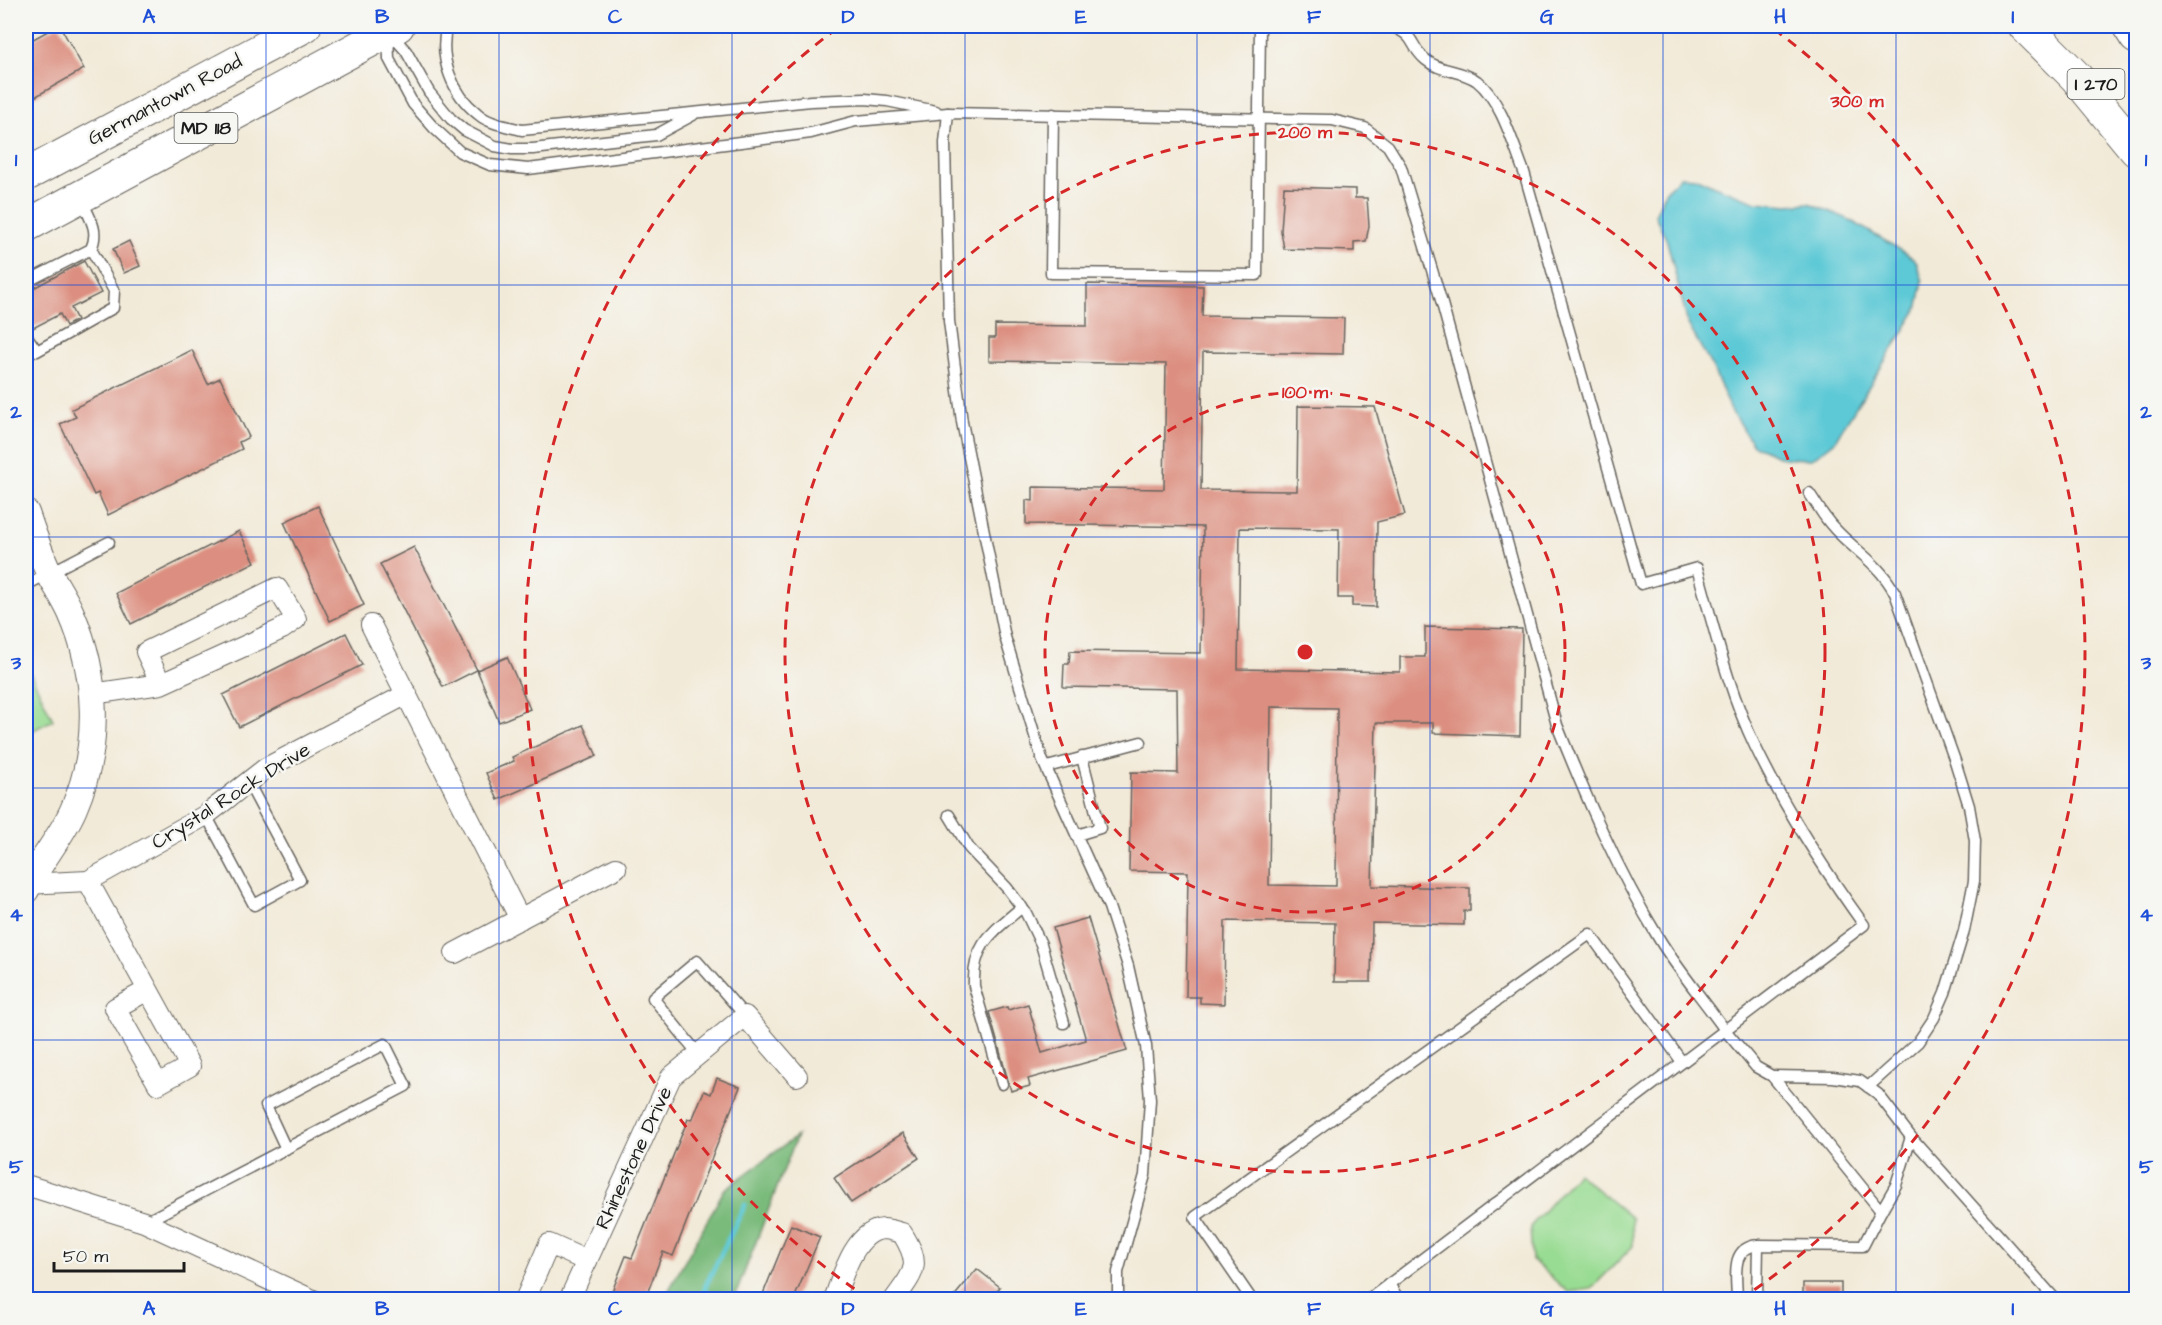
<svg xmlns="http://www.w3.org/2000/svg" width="2162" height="1325" font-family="'Architects Daughter',sans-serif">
<rect width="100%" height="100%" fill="#f6f6f2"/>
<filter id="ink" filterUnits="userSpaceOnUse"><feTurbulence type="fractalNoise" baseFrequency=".0167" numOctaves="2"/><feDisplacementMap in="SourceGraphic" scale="12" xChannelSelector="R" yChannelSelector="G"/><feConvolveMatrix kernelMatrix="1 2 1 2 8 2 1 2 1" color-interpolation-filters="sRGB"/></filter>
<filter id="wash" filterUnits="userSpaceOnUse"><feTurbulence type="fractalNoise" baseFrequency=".008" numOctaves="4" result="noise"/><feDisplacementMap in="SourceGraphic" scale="24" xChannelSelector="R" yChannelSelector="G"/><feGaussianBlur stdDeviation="1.35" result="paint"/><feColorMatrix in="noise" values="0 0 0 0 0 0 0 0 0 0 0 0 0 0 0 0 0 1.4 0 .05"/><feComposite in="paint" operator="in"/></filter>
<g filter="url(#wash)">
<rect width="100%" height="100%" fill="#f2ead8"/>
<g fill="#98db92" stroke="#5a7c57" stroke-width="1.5">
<polygon points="26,664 53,720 26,734"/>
<polygon points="1577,1173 1632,1218 1633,1246 1591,1289 1568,1292 1532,1260 1530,1227"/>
</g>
<polygon fill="#7abb7c" stroke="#4b6c4c" stroke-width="1.5" points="797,1136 734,1299 664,1299 724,1190"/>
<polygon fill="#5dc9d6" stroke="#3c7279" stroke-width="1.5" points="1680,177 1697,178 1714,186 1757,202 1788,205 1809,203 1848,219 1906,253 1916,261 1923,281 1917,310 1834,442 1812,459 1783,458 1753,445 1733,414 1713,369 1688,324 1667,241 1655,215 1665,192"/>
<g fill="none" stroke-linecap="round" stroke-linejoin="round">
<polyline stroke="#5dc9d6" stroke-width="5" points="702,1300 706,1285 745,1205"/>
</g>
<g id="blocks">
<g fill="#dc8f80" fill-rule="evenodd">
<polygon points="57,26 60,26 84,69 26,102 26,43"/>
<polygon points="1284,187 1355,189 1355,198 1367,198 1369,226 1366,241 1354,242 1354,251 1284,249 1281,231"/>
<polygon points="129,241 140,266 124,273 113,249"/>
<polygon points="84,261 101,293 71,308 77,320 66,326 60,314 33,328 26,313 26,292"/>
<path d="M1087,284L1203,286L1202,316L1344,318L1343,354L1203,352L1201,490L1297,491L1298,406L1375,407L1405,515L1377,522L1376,607L1352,606V598H1338L1339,529L1240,528L1238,669L1400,672V657H1425V627L1522,629L1520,736L1433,733V723H1376L1372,886L1470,888V911H1464V925L1372,923L1371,982H1334L1335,923L1225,921L1224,1004L1200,1003V997H1186L1188,872L1129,871L1131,772L1178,773L1177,689L1063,687L1064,664H1069L1070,651L1201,653L1203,527L1026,524V500L1033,501V487L1164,489L1166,364L989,361V338H995V325L1087,326ZM1271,707L1337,708L1336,886L1269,885Z"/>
<polygon points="192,350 208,384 220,378 249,437 239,442 242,449 108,515 98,493 94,495 60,424 76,417 72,409"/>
<polygon points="318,506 364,605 330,621 284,522"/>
<polygon points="239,531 255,562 131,624 116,593"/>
<polygon points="414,547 477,670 443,687 380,564"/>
<polygon points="346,633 362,665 239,727 223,695"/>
<polygon points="507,657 530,709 499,722 477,670"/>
<polygon points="583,725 597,756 498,800 486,773 514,761 512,757"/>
<polygon points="1088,918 1127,1051 1028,1079 1030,1086 1011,1091 989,1012 1007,1007 1008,1010 1028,1004 1042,1053 1086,1040 1053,928"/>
<polygon points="717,1078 740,1087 673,1256 663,1252 645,1299 609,1299 626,1256 632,1258 688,1119 692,1120 704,1091 711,1094"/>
<polygon points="903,1133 919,1158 851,1203 834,1178"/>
<polygon points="791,1225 820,1237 794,1299 761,1299"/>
<polygon points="977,1269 1000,1287 990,1299 952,1299"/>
<rect x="1803" y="1283" width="38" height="16"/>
</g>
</g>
</g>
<g filter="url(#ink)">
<use href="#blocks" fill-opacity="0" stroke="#67645e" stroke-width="1.5"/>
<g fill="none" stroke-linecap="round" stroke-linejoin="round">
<defs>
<g id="service">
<path d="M447,26C438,57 452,94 478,114C489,124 507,126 522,130L811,101L865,99L887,101L936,111"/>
<path d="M1390,26C1418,36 1408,45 1426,60C1440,72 1462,70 1477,81C1501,100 1513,144 1524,172L1641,584L1697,568C1714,627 1728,690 1755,746C1785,809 1823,868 1864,925L1725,1030L1756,1067L1772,1076L1881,1211L1863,1246L1758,1245L1757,1300"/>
<polyline points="390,33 406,51 429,92 451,119 464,130 495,146 512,149 533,149 656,135 693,115"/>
<path d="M388,34L389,59L413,104L434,128L460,152L490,165L528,169L811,133L856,121L948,113L1332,120L1365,128L1388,146L1401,167L1441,300L1557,725C1586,797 1617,870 1658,937C1677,969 1703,999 1725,1030L1368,1300"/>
<polyline points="948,113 945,143 949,321 962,422 1005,637 1042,759 1109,907 1128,966 1146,1046 1150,1100 1145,1175 1118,1272 1118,1300"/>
<polyline points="1053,114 1051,273 1257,275 1260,26"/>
<path d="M26,282L91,249C100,230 89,217 81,199"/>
<polyline points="26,335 37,351 113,308 114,291 91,249"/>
<path d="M1809,493C1817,504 1824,518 1834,528C1856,552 1878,562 1895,593L1955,761L1969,806L1975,841L1974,881L1964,931L1945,993L1934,1018L1918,1042L1868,1087"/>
<polyline points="26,585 109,542"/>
<polyline points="1047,767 1141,742"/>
<polyline points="206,815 254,905 300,880 248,782"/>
<polyline points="949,815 969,848 1007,888 1026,913 1041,944 1064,1023"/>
<polyline points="1077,835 1100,828 1082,757"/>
<polyline points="699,1055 653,998 697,961 745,1016"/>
<polyline points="1772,1076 1833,1077 1860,1081 1878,1094 1911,1137 2056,1300"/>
<path d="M1002,1084L974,986C972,944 993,932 1022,907"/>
<polyline points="1881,1211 1896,1185 1911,1137"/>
<polyline points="145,1222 406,1086 385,1044 266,1106 286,1149"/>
<polyline points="1389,1284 1399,1300"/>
<polyline points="1252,1300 1195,1217 1590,934 1682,1062"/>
<path d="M1737,1300C1737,1277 1729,1248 1758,1245"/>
</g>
<g id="minor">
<polyline points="371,625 520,919"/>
<polyline points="92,694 161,684 282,629 296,619 277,588 146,652 161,684"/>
<polyline points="88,881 190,1066 158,1084 115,1008 148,990"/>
<polyline points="26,884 88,881 206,815 266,768 407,694"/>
<polyline points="455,953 616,868"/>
<polyline points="26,1185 144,1222 313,1300"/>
<polyline points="525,1300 549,1244 587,1261"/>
<polyline points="569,1300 671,1077 745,1016 797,1076"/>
<path d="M834,1300C842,1277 855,1230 884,1229C889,1229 897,1232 902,1233C922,1265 915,1271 894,1300"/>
</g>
<path id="tertiary" d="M26,513C33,534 40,553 49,573C56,586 65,599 71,613C98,674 101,746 74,808C62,837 39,861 26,890"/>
<g id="primary">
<polyline points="26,175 305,26"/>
<polyline points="26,226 398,26"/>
</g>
<g id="motorway">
<polyline points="2025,26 2076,77 2136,150"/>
<polyline points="2129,26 2136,37"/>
</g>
</defs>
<use href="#service" stroke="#67645e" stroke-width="13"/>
<use href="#minor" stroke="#67645e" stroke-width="22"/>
<use href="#tertiary" stroke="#67645e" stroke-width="28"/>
<use href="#primary" stroke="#67645e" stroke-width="34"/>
<use href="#motorway" stroke="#67645e" stroke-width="35"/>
<use href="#service" stroke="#fff" stroke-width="10"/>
<use href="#minor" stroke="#fff" stroke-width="20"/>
<use href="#tertiary" stroke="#fff" stroke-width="26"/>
<use href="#primary" stroke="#fff" stroke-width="32"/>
<use href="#motorway" stroke="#fff" stroke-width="33"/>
</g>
</g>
<path fill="none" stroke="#1d4ed8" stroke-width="1.5" stroke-opacity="0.55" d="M266,26V1300M499,26V1300M732,26V1300M965,26V1300M1197,26V1300M1430,26V1300M1663,26V1300M1896,26V1300M26,285H2136M26,537H2136M26,788H2136M26,1040H2136"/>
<g fill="none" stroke="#d62828" stroke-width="3" stroke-dasharray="10 8">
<circle cx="1305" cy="652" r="260"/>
<circle cx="1305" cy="652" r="520"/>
<path d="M869 1299A780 780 0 0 1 836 29M1774 29A780 780 0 0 1 1741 1299"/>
</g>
<g text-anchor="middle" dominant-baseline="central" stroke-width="5" stroke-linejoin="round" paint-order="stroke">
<g fill="#f6f6f2" stroke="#5d5d5c" stroke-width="1.5">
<rect x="2067.5" y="69" width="57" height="30" rx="4.5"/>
<rect x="174.5" y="113" width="63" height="30" rx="4.5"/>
</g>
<g font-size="18" font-weight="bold" fill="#1c1c1c">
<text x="2096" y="84">I 270</text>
<text x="206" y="128">MD 118</text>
</g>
<g font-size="20" fill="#1c1c1c" stroke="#f6f6f2">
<text transform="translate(165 100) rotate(-28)">Germantown Road</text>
<text transform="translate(231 796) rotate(-32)">Crystal Rock Drive</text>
<text transform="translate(634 1158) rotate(-65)">Rhinestone Drive</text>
</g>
</g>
<circle cx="1305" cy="652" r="9" fill="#d62828" stroke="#f6f6f2" stroke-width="3"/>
<g font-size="18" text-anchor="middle" font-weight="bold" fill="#d62828" stroke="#f6f6f2" stroke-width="5" stroke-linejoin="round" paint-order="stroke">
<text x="1857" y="107">300 m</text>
<text x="1305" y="138">200 m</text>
<text x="1305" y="398">100 m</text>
</g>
<rect width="2162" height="1325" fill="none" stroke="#f6f6f2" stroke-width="66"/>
<path d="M54 1262v9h130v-9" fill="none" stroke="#1c1c1c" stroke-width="3"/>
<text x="63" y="1262" font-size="18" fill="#1c1c1c" stroke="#f6f6f2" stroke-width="4.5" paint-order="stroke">50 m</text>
<rect x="33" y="33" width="2096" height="1259" fill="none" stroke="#1d4ed8" stroke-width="2"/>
<g font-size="20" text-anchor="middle" font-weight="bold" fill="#1d4ed8">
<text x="149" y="23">A</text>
<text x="382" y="23">B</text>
<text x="615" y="23">C</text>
<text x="848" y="23">D</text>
<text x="1081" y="23">E</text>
<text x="1314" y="23">F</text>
<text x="1547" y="23">G</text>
<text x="1780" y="23">H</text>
<text x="2013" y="23">I</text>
<text x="16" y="166">1</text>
<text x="2146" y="166">1</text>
<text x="16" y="418">2</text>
<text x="2146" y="418">2</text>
<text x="16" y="669">3</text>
<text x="2146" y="669">3</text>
<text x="16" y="921">4</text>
<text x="2146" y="921">4</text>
<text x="16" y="1173">5</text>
<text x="2146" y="1173">5</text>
<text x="149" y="1315">A</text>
<text x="382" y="1315">B</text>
<text x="615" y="1315">C</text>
<text x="848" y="1315">D</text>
<text x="1081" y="1315">E</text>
<text x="1314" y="1315">F</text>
<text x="1547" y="1315">G</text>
<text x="1780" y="1315">H</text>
<text x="2013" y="1315">I</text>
</g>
</svg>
